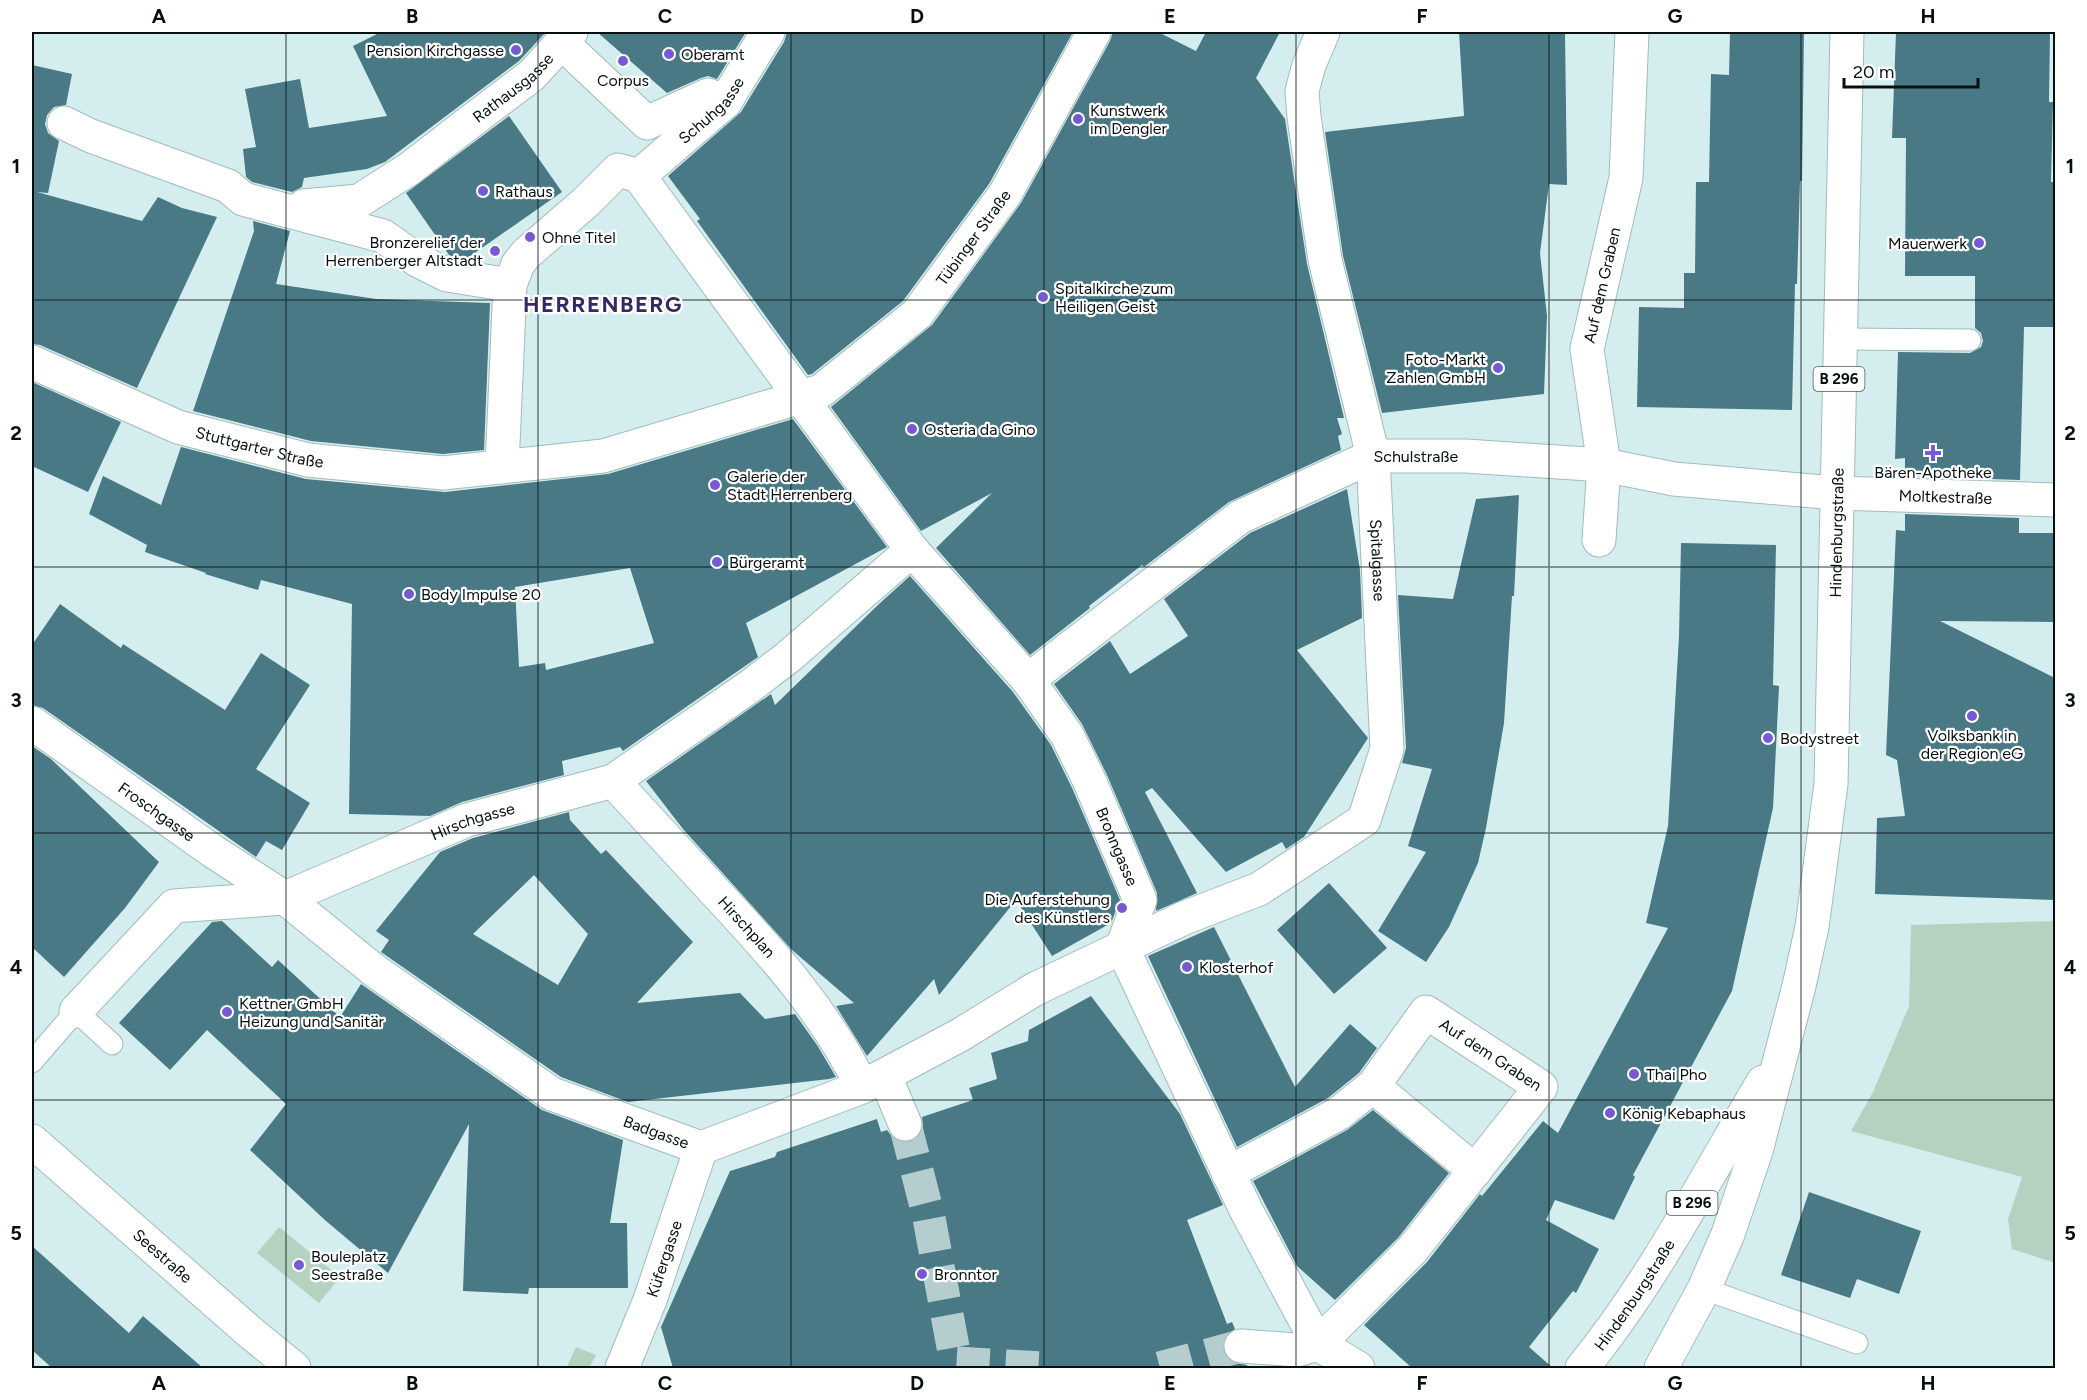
<svg xmlns="http://www.w3.org/2000/svg" width="2087" height="1400" font-family="Figtree,sans-serif">
<rect width="100%" height="100%" fill="#d4eeef"/>
<g fill="#b5d2c1">
<polygon points="2055,921 2056,921 2055,1263 2012,1249 2008,1219 2022,1177 1851,1131 1873,1092 1909,1006 1911,925"/>
<polygon points="279,1227 340,1277 319,1303 257,1253"/>
<polygon points="576,1347 596,1355 589,1368 566,1368"/>
</g>
<g fill="#487985" fill-rule="evenodd">
<polygon points="381,32 546,32 519,61 385,162 367,169 304,178 302,187 292,192 252,182 246,177 243,149 256,147 245,89 300,79 309,128 387,116 353,46"/>
<polygon points="597,32 746,32 717,79 708,76 701,78 667,93"/>
<polygon points="787,32 1073,32 989,184 903,301 812,374 808,375 697,221 700,219 668,176 741,112 784,42"/>
<polygon points="1113,32 1158,32 1196,51 1206,32 1280,32 1256,78 1285,119 1307,264 1344,418 1337,418 1342,434 1338,436 1341,450 1229,502 1144,567 1142,565 1089,606 1090,608 1030,655 936,548 992,493 921,531 831,407 932,325 1021,203 1110,41"/>
<polygon points="1459,32 1565,32 1567,185 1549,184 1540,253 1547,316 1544,394 1382,413 1343,256 1325,132 1464,116"/>
<polygon points="1730,32 1804,32 1802,181 1800,181 1797,284 1795,284 1792,410 1637,407 1639,307 1684,308 1684,273 1695,273 1696,182 1709,182 1711,74 1729,75"/>
<polygon points="1896,32 2050,32 2049,102 2053,102 2051,182 2055,182 2055,327 2024,327 2020,480 1905,476 1905,458 1895,459 1898,352 1970,353 1981,347 1983,341 1981,333 1975,328 1975,276 1905,276 1906,138 1892,138"/>
<polygon points="32,65 72,74 66,105 54,107 47,115 45,124 48,133 59,141 48,193 37,192 142,221 158,197 182,208 217,217 137,388 40,345 32,344"/>
<polygon points="509,116 562,192 466,259 453,257 449,255 406,193"/>
<polygon points="253,221 290,231 276,284 376,299 490,303 484,450 443,454 311,441 193,411 254,231"/>
<polygon points="32,382 121,422 88,492 32,466"/>
<path d="M793,419L887,547L746,623L758,657L623,751L620,747L562,761L564,775L462,802L430,816L349,814L352,604L261,580L258,590L205,574L206,573L145,552L147,545L89,514L103,476L161,505L181,447L306,479L445,492L608,474ZM630,568L654,643L546,670L545,663L519,667L515,587Z"/>
<polygon points="1347,489 1360,570 1362,618 1297,650 1368,738 1304,837 1286,849 1282,842 1226,872 1152,788 1145,792 1197,893 1156,911 1157,893 1107,775 1082,724 1054,684 1110,641 1130,674 1188,636 1164,599 1250,533"/>
<polygon points="1519,495 1514,596 1512,596 1504,723 1486,828 1478,863 1449,927 1426,962 1378,931 1426,852 1408,846 1432,769 1402,763 1406,748 1398,595 1453,599 1476,499"/>
<polygon points="1905,514 2019,518 2019,533 2055,533 2055,622 1940,621 2055,678 2055,900 1875,894 1877,818 1905,816 1897,760 1886,755 1896,530 1905,531"/>
<polygon points="1681,543 1776,545 1773,685 1779,686 1773,808 1732,991 1633,1175 1635,1177 1614,1220 1555,1200 1546,1220 1599,1249 1576,1293 1573,1291 1529,1347 1553,1368 1412,1368 1364,1325 1427,1262 1480,1194 1482,1196 1543,1121 1558,1133 1668,928 1646,923 1668,826 1679,636"/>
<polygon points="910,576 1013,692 1051,745 1073,790 1120,900 1111,923 1052,956 1016,900 939,995 934,979 867,1056 836,1006 854,1003 792,950 683,829 646,781 771,694 775,705 879,604"/>
<polygon points="60,604 121,648 123,644 225,710 261,653 310,685 256,769 310,803 282,850 266,841 256,857 43,708 32,705 32,645"/>
<polygon points="32,746 51,759 159,862 125,908 64,977 32,947"/>
<path d="M569,812L570,820L601,854L606,850L693,942L637,1003L740,993L765,1019L795,1014L817,1045L836,1077L829,1079L628,1102L561,1077L381,952L389,940L376,931L440,852L473,838ZM534,875L588,934L558,985L473,934Z"/>
<polygon points="1329,883 1387,948 1334,994 1277,930"/>
<polygon points="222,921 272,967 278,960 340,1017 361,984 542,1110 623,1140 610,1223 627,1223 628,1288 529,1288 528,1294 463,1291 469,1124 388,1273 326,1221 250,1150 286,1104 207,1030 170,1070 119,1023 212,922"/>
<polygon points="1214,927 1295,1087 1350,1024 1377,1048 1359,1073 1328,1098 1237,1147 1148,956"/>
<polygon points="1091,996 1180,1114 1223,1205 1187,1220 1227,1324 1232,1322 1235,1329 1225,1336 1222,1344 1224,1354 1231,1362 1247,1365 1248,1368 673,1368 661,1327 730,1171 775,1157 777,1152 877,1119 881,1132 887,1130 893,1138 902,1142 913,1141 920,1135 923,1127 922,1117 973,1100 969,1088 997,1079 991,1053 1028,1041 1029,1030"/>
<polygon points="1373,1110 1449,1173 1398,1238 1335,1300 1297,1266 1253,1181 1347,1130"/>
<polygon points="1809,1192 1921,1231 1899,1294 1857,1279 1850,1298 1781,1275"/>
<polygon points="32,1246 129,1333 143,1316 203,1368 52,1368 32,1350"/>
</g>
<g fill="none" stroke-linecap="round" stroke-linejoin="round">
<g stroke="#b5cdce" stroke-width="33" stroke-dasharray="33 16" stroke-linecap="butt">
<polyline points="905,1124 929,1218 956,1363 1042,1368"/>
<polyline points="1160,1368 1241,1346"/>
</g>
<defs>
<g id="service">
<polyline points="1840,339 1970,340"/>
<polyline points="32,1062 76,1011 112,1044"/>
<polyline points="1704,1289 1857,1343"/>
</g>
<g id="pedestrian">
<polyline points="562,43 647,123 708,95 725,102"/>
<path id="s1" d="M466,125L532,75L571,32"/>
<path id="s2" d="M639,176L725,102L768,32"/>
<path id="s3" d="M32,362L178,427L308,460L443,473L603,456L801,397L821,391L917,314L1005,194L1094,32"/>
<path id="s4" d="M502,467L510,285L518,264L526,254L586,202L618,170L639,176L912,550L1028,680L1067,735L1090,782L1140,900L1122,947L1246,1210L1318,1344L1358,1368"/>
<path id="s5" d="M1028,680L1240,517L1373,456L1387,749L1364,820L1259,889L1184,918L1035,989"/>
<polyline points="613,781 749,687 787,658 912,550"/>
<polyline points="885,1076 905,1124"/>
<polyline points="1373,1086 1475,1171"/>
<path id="s6" d="M1228,1173L1338,1114L1373,1086L1426,1012L1541,1087L1412,1250L1318,1344"/>
<polyline points="1241,1346 1297,1350 1318,1344"/>
</g>
<g id="minor">
<path id="s7" d="M1323,32L1309,65L1302,91L1304,117L1325,260L1373,456H1466L1604,465L1674,479L1836,493L2056,500"/>
<polyline points="64,123 91,136 228,186 243,199 383,236 417,260 447,275 510,285"/>
<polyline points="304,206 359,201 409,169 466,125"/>
<path id="s8" d="M1599,540L1604,465L1587,349L1626,178L1632,32"/>
<path id="s9" d="M32,723L214,852L285,898L375,971L552,1094L701,1148L862,1087L960,1035L1035,989"/>
<path id="s10" d="M76,1011L174,906L285,898L467,820L613,781C648,819 683,857 718,895C773,954 827,1014 862,1087"/>
<path id="s11" d="M622,1368L650,1300L701,1148"/>
</g>
<g id="secondary">
<path id="s12" d="M32,1141L251,1333L294,1368"/>
</g>
<g id="primary">
<path id="s13" d="M1582,1368C1653,1281 1705,1179 1763,1082"/>
<path id="s14" d="M1661,1368L1704,1289L1728,1234L1756,1151L1799,986L1812,927L1831,784L1847,32"/>
</g>
</defs>
<use href="#service" stroke="#a2bbbb" stroke-width="23"/>
<use href="#pedestrian" stroke="#a2bbbb" stroke-width="35"/>
<use href="#minor" stroke="#a2bbbb" stroke-width="35"/>
<use href="#secondary" stroke="#a2bbbb" stroke-width="35"/>
<use href="#primary" stroke="#a2bbbb" stroke-width="35"/>
<use href="#service" stroke="#fff" stroke-width="21"/>
<use href="#pedestrian" stroke="#fff" stroke-width="33"/>
<use href="#minor" stroke="#fff" stroke-width="33"/>
<use href="#secondary" stroke="#fff" stroke-width="33"/>
<use href="#primary" stroke="#fff" stroke-width="33"/>
</g>
<path fill="none" stroke="#071010" stroke-width="1.5" stroke-opacity="0.55" d="M286,32V1368M538,32V1368M791,32V1368M1044,32V1368M1296,32V1368M1549,32V1368M1801,32V1368M32,300H2056M32,567H2056M32,833H2056M32,1100H2056"/>
<g fill="#755ad4" stroke="#fff" stroke-width="2">
<circle cx="516" cy="50" r="6"/>
<circle cx="669" cy="54" r="6"/>
<circle cx="623" cy="61" r="6"/>
<circle cx="1078" cy="119" r="6"/>
<circle cx="483" cy="191" r="6"/>
<circle cx="530" cy="237" r="6"/>
<circle cx="1979" cy="243" r="6"/>
<circle cx="495" cy="251" r="6"/>
<circle cx="1043" cy="297" r="6"/>
<circle cx="1498" cy="368" r="6"/>
<circle cx="912" cy="429" r="6"/>
<path d="M1930 444h6v6h6v6h-6v6h-6v-6h-6v-6h6z"/>
<circle cx="715" cy="485" r="6"/>
<circle cx="717" cy="562" r="6"/>
<circle cx="409" cy="594" r="6"/>
<circle cx="1972" cy="716" r="6"/>
<circle cx="1768" cy="738" r="6"/>
<circle cx="1122" cy="908" r="6"/>
<circle cx="1187" cy="967" r="6"/>
<circle cx="227" cy="1012" r="6"/>
<circle cx="1634" cy="1074" r="6"/>
<circle cx="1610" cy="1113" r="6"/>
<circle cx="299" cy="1265" r="6"/>
<circle cx="922" cy="1274" r="6"/>
</g>
<g text-anchor="middle" dominant-baseline="central" stroke-width="4.5" stroke-linejoin="round" paint-order="stroke">
<g fill="#fff" stroke="#515858" stroke-width="1.5">
<rect x="1813.5" y="367" width="51" height="24" rx="4.5"/>
<rect x="1666.5" y="1191" width="51" height="24" rx="4.5"/>
</g>
<g font-size="15" font-weight="bold" fill="#071010">
<text x="1839" y="379">B 296</text>
<text x="1692" y="1203">B 296</text>
</g>
<g font-size="16" fill="#071010" stroke="#fff" text-anchor="start">
<text x="504" y="50" text-anchor="end">Pension Kirchgasse</text>
<text x="681" y="54">Oberamt</text>
<text x="623" y="80" text-anchor="middle">Corpus</text>
<text x="1090" y="110">Kunstwerk<tspan x="1090" dy="18">im Dengler</tspan></text>
<text x="495" y="191">Rathaus</text>
<text x="542" y="237">Ohne Titel</text>
<text x="483" y="242" text-anchor="end">Bronzerelief der<tspan x="483" dy="18">Herrenberger Altstadt</tspan></text>
<text x="1967" y="243" text-anchor="end">Mauerwerk</text>
<text x="1055" y="288">Spitalkirche zum<tspan x="1055" dy="18">Heiligen Geist</tspan></text>
<text x="1486" y="359" text-anchor="end">Foto-Markt<tspan x="1486" dy="18">Zahlen GmbH</tspan></text>
<text x="924" y="429">Osteria da Gino</text>
<text x="1933" y="472" text-anchor="middle">Bären-Apotheke</text>
<text x="727" y="476">Galerie der<tspan x="727" dy="18">Stadt Herrenberg</tspan></text>
<text x="729" y="562">Bürgeramt</text>
<text x="421" y="594">Body Impulse 20</text>
<text x="1972" y="735" text-anchor="middle">Volksbank in<tspan x="1972" dy="18">der Region eG</tspan></text>
<text x="1780" y="738">Bodystreet</text>
<text x="1110" y="899" text-anchor="end">Die Auferstehung<tspan x="1110" dy="18">des Künstlers</tspan></text>
<text x="1199" y="967">Klosterhof</text>
<text x="239" y="1003">Kettner GmbH<tspan x="239" dy="18">Heizung und Sanitär</tspan></text>
<text x="1646" y="1074">Thai Pho</text>
<text x="1622" y="1113">König Kebaphaus</text>
<text x="311" y="1256">Bouleplatz<tspan x="311" dy="18">Seestraße</tspan></text>
<text x="934" y="1274">Bronntor</text>
</g>
<g font-size="16" fill="#071010" stroke="#fff">
<text stroke="none"><textPath href="#s1" startOffset="60">Rathausgasse</textPath></text>
<text stroke="none"><textPath href="#s2" startOffset="98">Schuhgasse</textPath></text>
<text stroke="none"><textPath href="#s3" startOffset="1036">Tübinger Straße</textPath></text>
<text stroke="none"><textPath href="#s8" startOffset="258">Auf dem Graben</textPath></text>
<text stroke="none"><textPath href="#s3" startOffset="244">Stuttgarter Straße</textPath></text>
<text stroke="none"><textPath href="#s7" startOffset="478">Schulstraße</textPath></text>
<text stroke="none"><textPath href="#s7" startOffset="1010">Moltkestraße</textPath></text>
<text stroke="none"><textPath href="#s14" startOffset="864">Hindenburgstraße</textPath></text>
<text stroke="none"><textPath href="#s5" startOffset="518">Spitalgasse</textPath></text>
<text stroke="none"><textPath href="#s9" startOffset="153">Froschgasse</textPath></text>
<text stroke="none"><textPath href="#s10" startOffset="458">Hirschgasse</textPath></text>
<text stroke="none"><textPath href="#s4" startOffset="1191">Bronngasse</textPath></text>
<text stroke="none"><textPath href="#s10" startOffset="802">Hirschplan</textPath></text>
<text stroke="none"><textPath href="#s6" startOffset="338">Auf dem Graben</textPath></text>
<text stroke="none"><textPath href="#s9" startOffset="750">Badgasse</textPath></text>
<text stroke="none"><textPath href="#s12" startOffset="174">Seestraße</textPath></text>
<text stroke="none"><textPath href="#s11" startOffset="117">Küfergasse</textPath></text>
<text stroke="none"><textPath href="#s13" startOffset="90">Hindenburgstraße</textPath></text>
</g>
<g font-size="22" font-weight="bold" letter-spacing="1.5" fill="#352863" stroke="#fff">
<text x="603" y="304">HERRENBERG</text>
</g>
</g>
<rect width="2087" height="1400" fill="none" stroke="#ffffff" stroke-width="66"/>
<path d="M1844 78v9h134v-9" fill="none" stroke="#071010" stroke-width="3"/>
<text x="1853" y="78" font-size="18" fill="#071010" stroke="#ffffff" stroke-width="4.5" paint-order="stroke">20 m</text>
<rect x="33" y="33" width="2021" height="1334" fill="none" stroke="#071010" stroke-width="2"/>
<g font-size="20" text-anchor="middle" font-weight="bold" fill="#071010">
<text x="159" y="23">A</text>
<text x="412" y="23">B</text>
<text x="665" y="23">C</text>
<text x="917" y="23">D</text>
<text x="1170" y="23">E</text>
<text x="1422" y="23">F</text>
<text x="1675" y="23">G</text>
<text x="1928" y="23">H</text>
<text x="16" y="173">1</text>
<text x="2070" y="173">1</text>
<text x="16" y="440">2</text>
<text x="2070" y="440">2</text>
<text x="16" y="707">3</text>
<text x="2070" y="707">3</text>
<text x="16" y="974">4</text>
<text x="2070" y="974">4</text>
<text x="16" y="1240">5</text>
<text x="2070" y="1240">5</text>
<text x="159" y="1390">A</text>
<text x="412" y="1390">B</text>
<text x="665" y="1390">C</text>
<text x="917" y="1390">D</text>
<text x="1170" y="1390">E</text>
<text x="1422" y="1390">F</text>
<text x="1675" y="1390">G</text>
<text x="1928" y="1390">H</text>
</g>
</svg>
